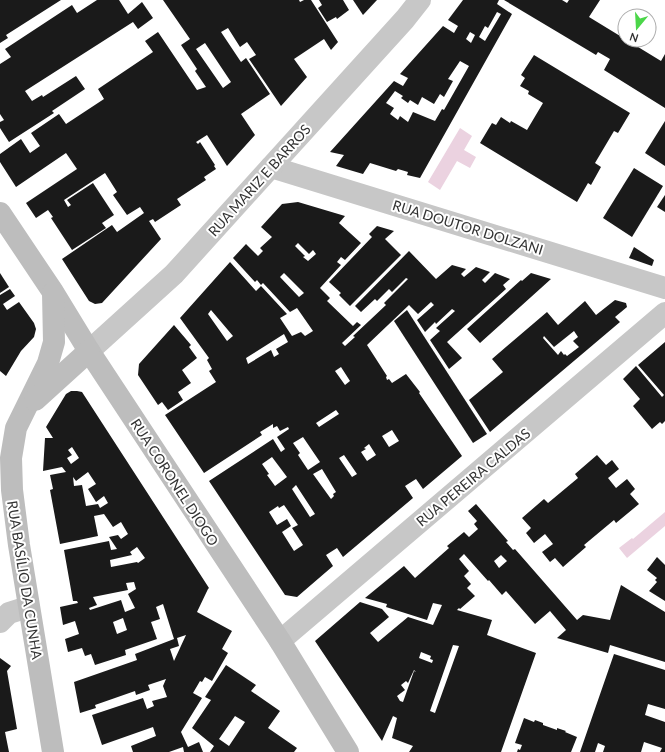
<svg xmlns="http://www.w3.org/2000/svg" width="665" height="752" font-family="Lato,sans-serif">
<rect width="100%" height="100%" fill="#fff"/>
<g fill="#ebd2e0">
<polygon points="460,128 472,136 464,150 476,157 470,168 457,161 440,190 428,182"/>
<polygon points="665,512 665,526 627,558 619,548 632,538 633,539"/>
</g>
<g fill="#1a1a1a" fill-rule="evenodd">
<polygon points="0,0 61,0 6,35 8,38 0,43"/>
<polygon points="97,0 119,0 128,14 142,2 153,18 138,29 133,22 25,91 32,101 42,95 43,97 76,76 85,89 52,111 54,113 9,142 0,128 0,122 4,120 0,114 0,64 11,57 5,49 72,5 77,13"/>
<path d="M163,0H299L300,2L304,0H311L338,42L331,50L324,39L294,59L307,77L281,106L249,59L256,55L247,42L240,47L228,28L221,32L241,62L246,58L270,94L241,114L255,135L227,166L207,135L196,142L198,144L200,142L215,165L214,166L216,169L204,177L206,180L177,199L181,205L155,222L153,219L149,221L161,239L102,303L95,304L89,301L62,259L112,225L117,232L144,213L140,207L127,215L113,195L117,192L105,173L64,200L68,207L71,205L67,200L93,183L114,215L102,223L106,228L72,250L51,218L53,217L48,210L36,218L26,203L77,169L66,153L16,187L0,162V154L21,139L30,153L40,146L31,133L59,114L66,124L104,99L98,89L153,52L145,41L158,32L197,90L206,87L195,71L197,69L181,45L190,39ZM205,43L231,82L223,88L196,49Z"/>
<polygon points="319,0 343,0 349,10 337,19 336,17 327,22 318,8 322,5"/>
<polygon points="353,0 377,0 363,15"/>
<path d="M463,0H499L497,4L512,14L420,178L407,175L408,172L398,169L396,171L370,163L363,174L336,166L344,155L330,152L394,81L403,86L408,78L400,74L443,26L454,33L458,26L448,20ZM497,12L501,14L485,41L479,37L485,26L488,28ZM470,32L475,35L471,43L466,39ZM460,61L469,66L444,110L442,109L435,121L413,112L408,122L400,116L398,120L390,114L394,108L386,103L395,91L403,96L401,98L408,103L410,100L418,105L422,97L434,104L440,94L444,97L453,81L448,79Z"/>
<polygon points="504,0 562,0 567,3 569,0 600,0 589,17 661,61 665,54 665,108 604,70 610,59 598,52 596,55"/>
<polygon points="534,55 630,113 618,133 614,131 595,163 601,167 591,185 588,183 577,202 480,143 492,123 496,125 501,117 510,123 511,121 527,130 543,103 528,94 529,91 520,86 525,78 521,75"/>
<polygon points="665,121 665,166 645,153"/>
<polygon points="634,168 663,186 632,237 603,218"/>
<polygon points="665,195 665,212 657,207"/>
<path d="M298,202L345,216L339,223L361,243L345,260L341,257L337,262L341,265L320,288L330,298L327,301L353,326L357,322L361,325L342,343L345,346L355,337L353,336L386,305L384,303L408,279L406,278L392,292L389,289L377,301L375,299L361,312L355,306L409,251L436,279L452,265L466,269L461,274L464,277L476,267L490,272L482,280L485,283L495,273L510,279L503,285L506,289L447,342L462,358L449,369L430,340L440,331L436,328L455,311L452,309L436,324L435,322L425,332L417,320L434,305L431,302L418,314L409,305L367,345L387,376L386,377L387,380L389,379L392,383L406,374L420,392L419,393L462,456L423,489L416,479L405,486L413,498L343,557L337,548L326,555L333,566L297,597L285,595L209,481L273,439L281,452L285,449L277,437L289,429L288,427L280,431L277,426L273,428V424L260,432L262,435L204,473L165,415L216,382L209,371L212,369L207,360L209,358L180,318L230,262L256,291L261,286L287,314L280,318L292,336L301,332L305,336L313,331L297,308L290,312L263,283L261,285L257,280L255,282L233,258L246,244L258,256L263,251L260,248L272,237L261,227L282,204ZM298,243L309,254L313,250L316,254L308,261L303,257L305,256L295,246ZM284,273L304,293L299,297L280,277ZM211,310L233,336L227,341L208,314ZM284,334L288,342L276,349L279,354L274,357L271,350L248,364L246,358ZM341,367L350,381L345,385L335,371ZM336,410L339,414L319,427L316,423ZM392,430L399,441L389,447L382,436ZM303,437L320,462L308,470L298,455L300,453L293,443ZM369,444L376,455L367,461L361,452L366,449L364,448ZM344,455L357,474L352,477L339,458ZM272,457L287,477L275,486L267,475L269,474L262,464ZM322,469L336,492L333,494L334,496L331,499L313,474ZM296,485L315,514L310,517L292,489ZM284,505L298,525L292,528L303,545L294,551L282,532L291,526L287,519L277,525L269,512L278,506L279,508Z"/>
<polygon points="377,226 394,231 385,239 401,255 350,306 339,295 341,293 329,282 372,237 369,234"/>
<polygon points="634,247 654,260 652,266 629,258"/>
<polygon points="0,273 9,287 0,293"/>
<polygon points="531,273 551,279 480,343 467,329 521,280 522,281"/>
<polygon points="10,289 15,296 3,304 7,310 19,302 34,323 36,329 34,337 21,351 6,376 0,371 0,295"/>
<path d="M615,300L626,303L627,307L615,317L620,322L490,432L469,400L503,372L492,359L547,312L558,325L585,301L596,315ZM574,331L578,337L573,341L579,347L567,356L565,354L564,355L561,351L558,355L543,338L544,336L554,347Z"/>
<polygon points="407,310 487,434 473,443 394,321"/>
<polygon points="174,325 191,345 189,347 197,358 182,370 191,383 178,392 183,400 168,410 162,402 158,405 138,375 139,364"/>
<polygon points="665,342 665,421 662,424 660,422 652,429 633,406 640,399 623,379 636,366 662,397 664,395 638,365"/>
<path d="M71,391H77L82,392L209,588L208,589L197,612L232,631L222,649L228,653L212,681L205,677L202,682L200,681L193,693L202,698L181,732L188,747L199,742L203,752H184L183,747L169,752H133L131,746L156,736L153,727L102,745L92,715L143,698L147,709L154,706L152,701L167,697L163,686L166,679L148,685L150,690L136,695L135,691L95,705L96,708L80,713L74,682L137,660L135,654L174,639L163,604L156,607L160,619L151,622L157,639L125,650L126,655L95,665L91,654L85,656L82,648L68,652L65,639L79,634L75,621L63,625L60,607L78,603L77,601H73L64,550L109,541L111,550L117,549L109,537L118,535L121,539L128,534L121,522L113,527L104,514L94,516L98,536L60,544L50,490L53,489L50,475L66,472L62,467L43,471L45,438H53L46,427L66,394ZM72,447L79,458L71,464L67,458L72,455L68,450ZM88,472L96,484L88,489L96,502L104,496L108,503L100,508L98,504L86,506L82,485L74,486L73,477L76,481ZM137,547L145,558L138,563L137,562L111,567L110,560L132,555L130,552ZM134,582L136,589L128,594L135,608L125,612L121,600L90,610L89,608L97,605L93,597L128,590L126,583ZM123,618L127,630L117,634L113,622ZM186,635L174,661L170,649L179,646L177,638Z"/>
<polygon points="597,455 606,465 612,460 619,469 608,478 616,488 627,479 635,489 630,494 639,504 616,523 614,520 584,545 586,547 563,567 555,558 550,562 542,552 553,544 545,534 534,543 526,533 531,528 522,518 544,499 548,503 578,478 575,474"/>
<path d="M476,504L508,541L506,542L513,550L515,549L577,620L583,615L610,620L621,585L665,612V662L610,645L608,653L557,638L566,630L550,611L535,624L506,591L502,595L489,580L488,581L464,554L459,559L469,571L464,576L471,584L467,588L475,596L460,609L459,608L457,610L492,620L487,635L536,653L501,752H409L413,746L392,738L397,718L393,716L382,741L315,641L360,602L382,609L389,617L370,633L378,642L408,617L433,625L442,605L433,603L427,620L386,607L387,604L365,598L404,566L415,578L449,548L447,546L464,532L469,537L478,529L474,524L477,521L468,511ZM501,555L507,561L499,568L494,561ZM453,645L459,646L435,713L430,711ZM421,652L431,656L430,659L433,660L432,663L419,658ZM414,670L416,672L414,671L403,702L400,701L397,696L405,690L401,685L406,681L408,683Z"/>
<polygon points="657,557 665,565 665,601 649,591 657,582 655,580 657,578 647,570"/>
<polygon points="614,654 665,670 665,709 648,704 645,715 665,722 665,752 660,752 662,748 644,742 641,752 603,752 605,746 598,743 595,752 580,752"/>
<polygon points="0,658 11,666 7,671 17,729 5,732 9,752 0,752"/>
<path d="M226,665L256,685L251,691L280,711L268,728L297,748L294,752H210L214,746L192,728L211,700L205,697ZM235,716L245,722L229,746L219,739Z"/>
<polygon points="524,718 534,722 535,720 543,723 543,725 557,730 557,728 566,731 565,732 577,737 571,752 517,752 518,749 520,750 522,745 515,743"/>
</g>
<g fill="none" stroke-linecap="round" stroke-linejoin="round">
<g stroke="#c7c7c7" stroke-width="22">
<polyline points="271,167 665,288"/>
<polyline points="89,351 174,274 405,19 420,0"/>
<polyline points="0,622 9,613 28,607"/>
<polyline points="280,641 665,313"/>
</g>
<g stroke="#bdbdbd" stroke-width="22">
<polyline points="0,213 53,292 89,351 280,641 348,752"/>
<polyline points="53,293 54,342 48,363 16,428 11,458 12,490 19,545 53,752"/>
<polyline points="35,400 89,351"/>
</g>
</g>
<g text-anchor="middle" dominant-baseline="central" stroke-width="4" stroke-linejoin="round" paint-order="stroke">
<g font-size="14" fill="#333" stroke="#fff">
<text transform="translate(259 180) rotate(-48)">RUA MARIZ E BARROS</text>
<text transform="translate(468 227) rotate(17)">RUA DOUTOR DOLZANI</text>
<text transform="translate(473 477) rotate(-40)">RUA PEREIRA CALDAS</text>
<text transform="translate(175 482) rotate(57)">RUA CORONEL DIOGO</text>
<text transform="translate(25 580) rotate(81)">RUA BASÍLIO DA CUNHA</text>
</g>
</g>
<g transform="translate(637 28) rotate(198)"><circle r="19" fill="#ffffff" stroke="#adadad"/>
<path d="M0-3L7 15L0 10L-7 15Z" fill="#4bd649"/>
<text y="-6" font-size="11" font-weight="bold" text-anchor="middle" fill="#333333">N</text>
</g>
</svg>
